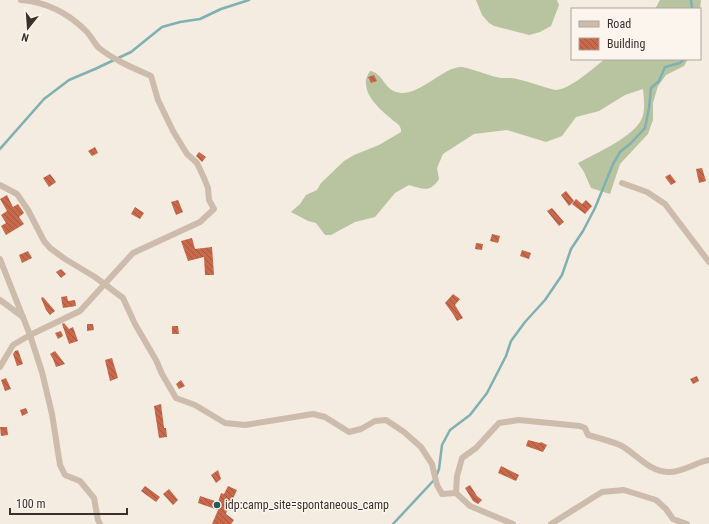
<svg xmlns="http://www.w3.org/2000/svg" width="709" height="524" font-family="'Roboto Condensed',sans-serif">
<defs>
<pattern id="building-back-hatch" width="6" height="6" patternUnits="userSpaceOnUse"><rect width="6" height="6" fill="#c8694b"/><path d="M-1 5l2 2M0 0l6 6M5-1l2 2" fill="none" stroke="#a4573f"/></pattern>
</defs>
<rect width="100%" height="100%" fill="#f4ebe1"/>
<g fill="#b8c4a0">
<polygon points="476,0 557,0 559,5 551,26 540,32 529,35 494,26 489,23 482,15"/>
<polygon points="660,0 701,0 700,9 655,9"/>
<path d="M605,59H688L684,66L666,75L658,86L653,103V120L648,134L620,164L610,194L591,188L584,172L578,163C595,154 630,138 640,122C646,113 644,100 643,89L625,95L599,111L576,117L562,136L546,142L507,130L474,134L443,154L437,168L439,179C430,193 423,189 409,185L395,193L375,217L355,222L331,235H325L316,223L308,221L291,212L300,204L306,195L317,190L321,183L344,161L354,155L379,145L401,132V129L399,125C386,114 364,99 366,80C366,78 368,74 370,71C384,73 384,92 401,93C421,94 443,68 460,67C468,67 487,75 496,77C502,79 510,77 517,79C530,82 543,87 555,90C570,90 593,68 605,59Z"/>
</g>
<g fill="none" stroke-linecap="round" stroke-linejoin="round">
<g stroke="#7fb0b2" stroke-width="2.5">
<polyline points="691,0 692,9"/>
<polyline points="0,149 44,99 69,80 95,69 131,52 162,27 180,22 200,19 221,9 249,0"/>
<polyline points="393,524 435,479 439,469 442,445 450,430 470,415 487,393 506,356 511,341 525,322 545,300 562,275 571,249 583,231 595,208 613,164 620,152 631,143 645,128 649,108 651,88 659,81 665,67 680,63 684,59"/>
</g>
</g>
<g fill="url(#building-back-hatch)">
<polygon points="374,75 377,81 371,83 368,77"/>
<polygon points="95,147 98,153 92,156 88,151"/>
<polygon points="199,152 206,157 202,162 196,156"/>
<polygon points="702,168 706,181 699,183 696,169"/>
<polygon points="50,174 56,182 49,187 43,178"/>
<polygon points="670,174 676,182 671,185 665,177"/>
<polygon points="566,191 574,201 569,206 561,195"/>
<polygon points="7,195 13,207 18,204 24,213 19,217 24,224 6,235 1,226 6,223 1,215 7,211 0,199"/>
<polygon points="576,199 582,204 586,200 592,206 585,214 572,204"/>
<polygon points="178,200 183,212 176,215 171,202"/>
<polygon points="135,207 144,213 140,219 131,214"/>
<polygon points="552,208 564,222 559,226 547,211"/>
<polygon points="492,234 500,236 498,243 490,241"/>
<polygon points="192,238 195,249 212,247 214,275 205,275 204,257 188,261 181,241"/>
<polygon points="476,243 483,244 482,250 475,249"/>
<polygon points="522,250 531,253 529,259 520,256"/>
<polygon points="28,251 32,258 22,263 19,255"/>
<polygon points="61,269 66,274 61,278 56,272"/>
<polygon points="453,294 460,299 455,305 463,318 457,321 453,314 445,303"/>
<polygon points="67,296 68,301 75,300 76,306 63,308 61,297"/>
<polygon points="43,297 55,311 50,315 46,310 41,298"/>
<polygon points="64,323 69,329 73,327 78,341 69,344 62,324"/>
<polygon points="87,324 93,324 94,330 87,331"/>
<polygon points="172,326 178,326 179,334 172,334"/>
<polygon points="61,331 63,336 58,339 55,333"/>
<polygon points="18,350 23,364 17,366 13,354 15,351"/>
<polygon points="55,351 65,364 56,367 53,359 50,354"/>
<polygon points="112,358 118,378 110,381 105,360"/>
<polygon points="697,376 699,381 693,384 690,379"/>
<polygon points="6,378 11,389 5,391 1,380"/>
<polygon points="181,380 185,386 179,389 176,384"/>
<polygon points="161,404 164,428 166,428 167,437 159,438 154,406"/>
<polygon points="26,408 28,413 22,416 20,410"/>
<polygon points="0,427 7,427 8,435 1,436"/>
<polygon points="528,440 540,443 541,442 547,445 543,452 526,446"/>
<polygon points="501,466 519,475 516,481 498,473"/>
<polygon points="218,470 221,479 216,483 211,475"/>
<polygon points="470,485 477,496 482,500 478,504 473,501 465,488"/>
<polygon points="145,486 160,497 156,502 141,491"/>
<polygon points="228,486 237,490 230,505 229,504 226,514 234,520 231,524 212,524 218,510 198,503 200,496 218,502 221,493 224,494"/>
<polygon points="169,489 178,500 173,505 163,494"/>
</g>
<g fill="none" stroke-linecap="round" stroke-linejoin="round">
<g stroke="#cdbbac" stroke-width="6">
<polyline points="622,183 647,192 665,204 709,262"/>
<polyline points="0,185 17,194 28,210 44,241 50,248 65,259 95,277 123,298 135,324 156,360 162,374 176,398 195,405 225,423 245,425 313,414 325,417 349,432 361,429 375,421 386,420 404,432 421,447 432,464 437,485 442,494 456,493"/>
<polyline points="0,259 30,335 42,372 52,414 60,465 65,475 80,481 94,498 98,520 100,524"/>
<polyline points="0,300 23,317"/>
<path d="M0,367L13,345L30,335L80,311L133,253L200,222L214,209L209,200L208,188L204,178L197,163L187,154L173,131L158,100L151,76C133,68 114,60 99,48C94,43 91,36 86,31C68,13 46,2 21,0"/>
<path d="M513,524L470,506L456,493L457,476L462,458L476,448L499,423L519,420L580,426L585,428L588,435C599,438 610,441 620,445C637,454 648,471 668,472C682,473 696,462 709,460"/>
<polyline points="551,524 602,492 624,490 656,500 666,509 673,519 687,524"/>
</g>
</g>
<circle fill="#1f5a5e" stroke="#fbf5ee" stroke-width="1.5" cx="217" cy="505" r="4"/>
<g text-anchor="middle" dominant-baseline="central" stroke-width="3" stroke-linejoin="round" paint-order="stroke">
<g font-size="12" fill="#3b302b" stroke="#fbf5ee" text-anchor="start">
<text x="225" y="505">idp:camp_site=spontaneous_camp</text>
</g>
</g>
<rect x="571" y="8" width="130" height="52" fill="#fbf5ee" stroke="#aea6a0"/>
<rect x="579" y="21" width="20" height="6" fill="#cdbbac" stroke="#aea6a0"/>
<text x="607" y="28" font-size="12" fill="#3b302b">Road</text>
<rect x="579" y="38" width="20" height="12" fill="url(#building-back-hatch)" stroke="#aea6a0"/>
<text x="607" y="48" font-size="12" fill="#3b302b">Building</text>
<g transform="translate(28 28) rotate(197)" stroke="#fbf5ee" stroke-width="3" paint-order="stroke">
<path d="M0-3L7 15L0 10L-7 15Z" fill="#3b302b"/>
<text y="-6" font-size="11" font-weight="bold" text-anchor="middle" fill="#3b302b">N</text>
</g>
<path d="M10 508v6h117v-6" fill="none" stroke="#3b302b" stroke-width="2"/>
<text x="16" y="508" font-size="12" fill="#3b302b" stroke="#fbf5ee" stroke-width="3" paint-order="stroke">100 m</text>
</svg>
